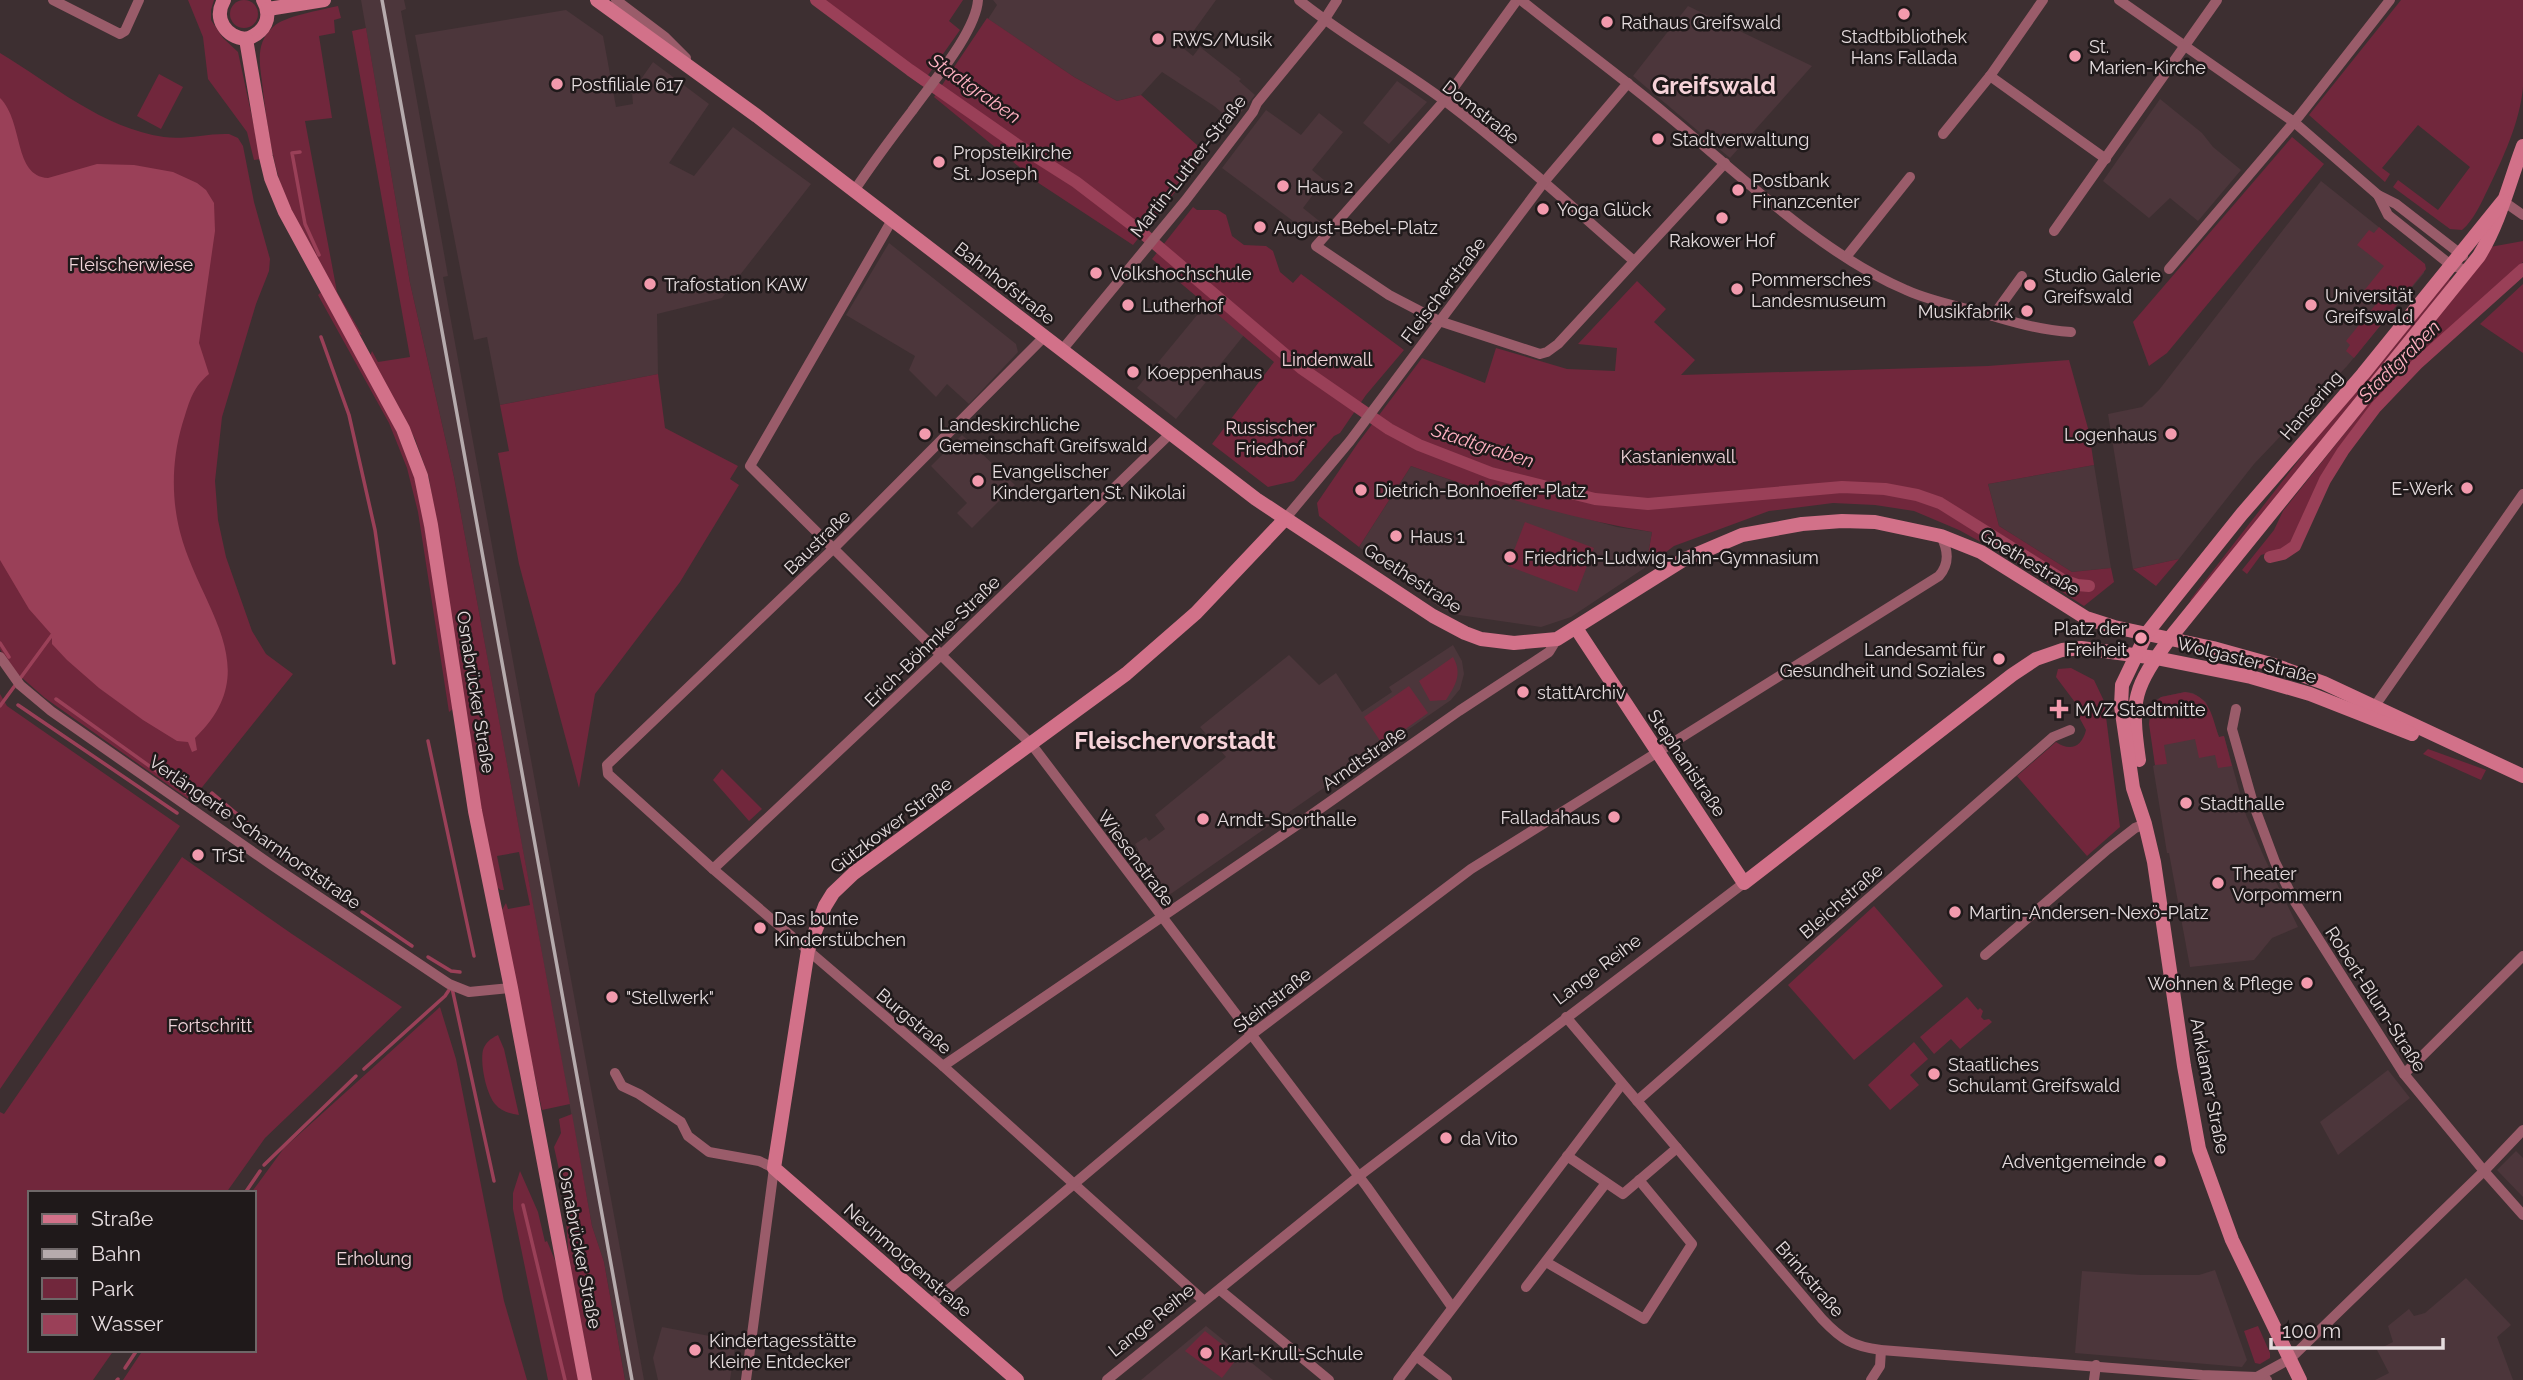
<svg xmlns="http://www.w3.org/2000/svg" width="2523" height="1380" font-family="Raleway,sans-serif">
<rect width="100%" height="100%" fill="#3d2f31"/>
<g fill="#4c363b">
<polygon points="361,0 404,0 406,9 401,11 448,276 443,277 644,1380 625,1380 604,1262 592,1226 454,477 410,283"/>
<polygon points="993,0 1216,0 1182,47 1193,56 1200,47 1241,79 1239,81 1255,95 1233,122 1214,106 1162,72 1141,95 1117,101 1074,77 988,19 997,5"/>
<polygon points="1688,6 1812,66 1730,158 1633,76"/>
<polygon points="566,10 603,36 616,107 633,104 632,92 653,62 709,104 669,163 694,176 733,127 811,184 722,298 657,314 658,374 500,405 487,337 474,340 415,35"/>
<polygon points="1397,81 1427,102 1389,144 1363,123"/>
<polygon points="2160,99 2202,133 2213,147 2241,170 2198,221 2170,198 2149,218 2103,181"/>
<polygon points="1266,110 1301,135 1319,113 1343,132 1312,170 1324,180 1303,208 1323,224 1313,236 1222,168"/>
<polygon points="2321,181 2425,264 2424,273 2347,366 2254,464 2179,559 2133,569 2108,414 2142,407 2159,390"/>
<polygon points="889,243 1016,344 1018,352 969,404 947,384 936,397 909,370 915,356 846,315"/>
<polygon points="1207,303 1244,335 1176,419 1137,388"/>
<polygon points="962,435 1015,485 972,528 957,513 967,503 931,466"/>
<polygon points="2094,465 2111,568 2072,572 1999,526 1988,484"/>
<polygon points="1411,466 1465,485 1617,527 1652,532 1646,567 1571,617 1541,627 1459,615 1441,608 1359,547"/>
<polygon points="1453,645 1462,661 1464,674 1460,689 1451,700 1172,893 1168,895 1162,892 1134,855 1139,851 1135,844 1146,837 1149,841 1165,829 1155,815 1226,757 1200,727 1289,655 1319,685 1336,673 1362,712 1392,692 1389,687"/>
<polygon points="2185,692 2193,693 2206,702 2219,737 2224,736 2246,815 2264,857 2298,927 2272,938 2254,960 2190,967 2169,853 2167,853 2153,766 2155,765 2149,714 2154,701 2161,697"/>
<polygon points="2388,1070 2410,1098 2338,1155 2320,1122"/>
<polygon points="2516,1151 2523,1158 2523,1197 2497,1170"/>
<polygon points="2215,1270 2247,1360 2242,1367 2075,1353 2082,1271 2141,1275 2199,1275"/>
<polygon points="2466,1278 2511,1325 2497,1337 2513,1380 2375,1380 2389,1373 2377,1350 2393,1342 2388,1326 2409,1309 2414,1316 2425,1313"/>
<polygon points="1206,1326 1273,1380 1141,1380"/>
<polygon points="662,1327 736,1341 730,1380 658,1380 653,1358"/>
</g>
<g fill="#71273c">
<circle cx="244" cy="14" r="14"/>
<polygon points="188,0 214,0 211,10 211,20 223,38 238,52 261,159 254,160 247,132 208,79 203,37"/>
<polygon points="810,0 963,0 949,21 960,30 921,85"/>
<path d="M2401,0H2523C2523,29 2523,58 2523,87C2520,122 2503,158 2488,189C2481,203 2474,220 2462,230L2450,229L2393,187L2398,180L2438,210L2470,167L2418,125L2382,168L2390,174L2385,182L2309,115Z"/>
<path d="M338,6L341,18L334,20L335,33L319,36L332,118L305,121L337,292L362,335L357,333C332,287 300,239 283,191C272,159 267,125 263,91C261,68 253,45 273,27C284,16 321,10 338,6Z"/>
<polygon points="987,18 1074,77 1117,101 1141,95 1206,153 1133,245 1040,184 934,97"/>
<polygon points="366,28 410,283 454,477 570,1104 542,1110 500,913 506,903 508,909 530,905 519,852 497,856 504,890 501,890 495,886 481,810 429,478 415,439 370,356 372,351 378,362 410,357 352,31"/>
<path d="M0,53C52,84 102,128 164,137C185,140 208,133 229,134L238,138L243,146L254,202L270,259L269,271L256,304L222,417L215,481L218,520L226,557L252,631L266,654L293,674L191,801L45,698L12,669L0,649Z"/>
<polygon points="159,74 183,87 161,129 137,116"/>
<polygon points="2292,137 2324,164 2167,353 2149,366 2133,322"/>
<polygon points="1193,207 1197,210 1218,210 1226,215 1232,236 1244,245 1266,246 1273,251 1280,272 1293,283 1301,274 1404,350 1366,395 1340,433 1334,436 1294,481 1268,487 1212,444 1274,362 1152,259"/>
<polygon points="2379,227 2425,264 2426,269 2354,358 2346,351 2350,345 2346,341 2376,304 2363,292 2384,266 2357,245 2369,230 2374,233"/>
<path d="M2523,241V262C2463,317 2392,375 2345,442C2325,472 2312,506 2297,539L2289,547L2261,555L2247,574L2242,570L2274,530L2283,511L2482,260L2490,247Z"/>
<polygon points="2449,276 2450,281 2194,603 2190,600 2333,416"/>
<path d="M1637,281L1666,309L1654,322L1695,360L1681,375L1988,366L2069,360L2089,432L2094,465L1988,484L1999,526L2072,572L2111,568L2114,582L2084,606L2008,557L1959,530L1914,511L1875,505L1833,503L1769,511L1674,546L1646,567L1652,532C1570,519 1489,494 1411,466L1359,547L1319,516L1317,503L1358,443L1422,358L1485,383L1496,348L1567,369L1615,371L1617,348L1578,344Z"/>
<polygon points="2523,284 2523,353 2480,324"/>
<polygon points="321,292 388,411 417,482 454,708 449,712 418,512 407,468 389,423 318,295"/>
<polygon points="658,374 665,428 738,466 730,479 739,485 680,582 595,694 579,788 519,564 498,453 509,451 500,405"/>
<polygon points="1525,522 1594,548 1577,592 1508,566"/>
<polygon points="2179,559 2156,586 2133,569"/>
<path d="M1453,657C1463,674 1455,686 1446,700L1430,701L1419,681Z"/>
<path d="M2071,668L2094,680L2104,701L2120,827L2087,856L2017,776L2056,742C2070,752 2082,747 2086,730L2079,717L2083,713L2056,677L2058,669Z"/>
<polygon points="1409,686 1428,713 1383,745 1364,717"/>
<path d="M2185,692C2210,695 2212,717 2219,737L2224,736L2232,766L2218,768L2215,755L2199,758L2195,739L2164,745L2167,764L2155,765L2149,724L2151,706L2161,697Z"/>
<polygon points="0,694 7,706 180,826 0,1089"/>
<polygon points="2428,749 2486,770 2481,780 2423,754"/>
<polygon points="722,769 762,809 749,821 713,780"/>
<polygon points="182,857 292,934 402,1007 265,1138 226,1193 30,1193 30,1350 114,1350 93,1380 0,1380 0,1112 4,1114"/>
<polygon points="1874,906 1943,986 1854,1060 1788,985"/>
<polygon points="1967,997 1978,1010 1980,1008 1983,1011 1981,1017 1984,1020 1989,1019 1992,1022 1960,1049 1951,1039 1934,1054 1920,1037"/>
<polygon points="440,1007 456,1059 504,1301 527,1380 123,1380 143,1350 254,1350 254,1193 251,1193 284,1148"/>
<path d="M498,1035L504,1049L519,1115C510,1114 501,1111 495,1104C486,1093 480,1064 483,1050C485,1043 491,1038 498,1035Z"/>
<polygon points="1914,1042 1928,1059 1910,1075 1919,1085 1890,1110 1868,1085"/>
<polygon points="572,1114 592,1226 604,1262 625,1380 592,1380 569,1263 566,1220 570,1219 554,1147 561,1133 559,1119"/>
<polygon points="520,1171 538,1212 545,1242 547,1241 559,1270 580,1380 548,1380 513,1209 513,1193"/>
<polygon points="2258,1326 2270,1353 2270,1358 2260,1364 2255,1363 2244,1331"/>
<polygon points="1205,1331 1238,1357 1222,1378 1185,1351"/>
</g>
<path fill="#9a4058" d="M0,98C24,122 13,176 48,178L97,164L134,165L173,172L197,183L206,190L214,203L215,231L199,343L209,374C191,389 189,404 182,425C172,459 171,497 180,532C199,607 268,668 195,738L197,750L192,752L188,742L177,741L143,720L99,688L67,660L52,644V635L29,609L0,560Z"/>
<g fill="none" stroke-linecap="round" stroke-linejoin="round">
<g stroke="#9a4058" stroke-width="3.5">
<polyline points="300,152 292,153 305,224 319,255"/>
<polyline points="321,337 349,415 375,530 394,663"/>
<polyline points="0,643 9,657"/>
<polyline points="56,699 194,798"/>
<polyline points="18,705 177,813"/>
<polyline points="0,706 52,635"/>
<polyline points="428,741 474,956"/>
<polyline points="204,805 212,793 262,835"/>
<polyline points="282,858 330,889"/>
<polyline points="362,912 412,946"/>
<polyline points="428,957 451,971 460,972"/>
<polyline points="452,988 494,1181"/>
<polyline points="364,1069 445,996 451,987"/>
<polyline points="264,1165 356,1076"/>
<polyline points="245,1193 260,1171"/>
<polyline points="523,1205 565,1380"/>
<polyline points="125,1368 137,1350"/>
<polyline points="117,1380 118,1379"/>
</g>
<g stroke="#9a4058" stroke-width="12">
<polyline points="816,0 910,70 1016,144 1076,182 1140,231 1301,368 1389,429 1419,445 1491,473 1595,499 1648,504 1842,487 1885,489 1917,495 1940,503 2063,580 2077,585 2089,586"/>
<polyline points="2270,557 2283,554 2295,546 2325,480 2343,451 2376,407 2417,364 2523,269"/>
</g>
<g stroke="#9a5c6a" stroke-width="10">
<polyline points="53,0 120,34 125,31 139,0"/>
<polyline points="616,0 665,37 686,58"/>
<path d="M1299,0C1345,37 1398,66 1445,101C1511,151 1572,207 1634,261"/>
<polyline points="1517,0 1444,101 1316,246 1389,295 1439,321 1540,354 1547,352 1558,344 1725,163"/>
<path d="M1521,0C1569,39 1619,75 1667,115C1739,174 1821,254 1906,290C1930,301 1957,306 1983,313C2012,322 2040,330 2071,332"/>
<polyline points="2119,0 2294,122 2378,195 2396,204 2463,256"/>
<polyline points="1990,76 2106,159"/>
<polyline points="1943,134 1990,76 2043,0"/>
<path d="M854,191C872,164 892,137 912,111C931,84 976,32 978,0"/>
<polyline points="2378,195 2388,215 2452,266 2468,270"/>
<polyline points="2503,201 2523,215"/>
<polyline points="892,220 750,466 1032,745 1367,1187 1452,1307"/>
<polyline points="2054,231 2217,0"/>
<polyline points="1846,257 1910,177"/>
<polyline points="2169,269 2300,115 2390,0"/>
<polyline points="1993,316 2022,276"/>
<polyline points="1044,337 834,548 607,765 608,774 713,869 943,1066 1204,1301"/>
<polyline points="1062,350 1185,201 1253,112 1257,103 1321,25 1337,0"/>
<polyline points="1285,519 1350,441 1544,182 1628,83"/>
<polyline points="0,657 20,685 51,711 273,866 449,984 469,992 511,988"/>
<polyline points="2236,709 2232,729 2253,803 2275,862 2295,902 2404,1074 2484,1171 2523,1215"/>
<polyline points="2372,710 2523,494"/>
<polyline points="713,869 942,654 1170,434"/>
<polyline points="1985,955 2108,849 2135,828 2145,824"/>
<path d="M1566,1017L1822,1319C1842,1340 1852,1346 1881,1350L2202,1375L2257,1377L2267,1380"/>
<polyline points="943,1066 1294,827 1459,711 1549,652 1557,639"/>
<polyline points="615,1073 622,1086 639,1094 681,1122 688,1136 709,1152 759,1161 774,1168 746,1380"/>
<polyline points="2404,1074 2523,956"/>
<polyline points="1637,1101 2053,737 2070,730"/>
<polyline points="1567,1156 1623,1194 1677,1148"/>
<polyline points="1546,1262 1644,1319 1692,1244 1639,1180"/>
<polyline points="1526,1287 1606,1183"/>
<polyline points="1220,1290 1329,1380"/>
<path d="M930,1305L1251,1035L1471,869L1939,576C1950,563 1948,550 1941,536"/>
<polyline points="1416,1356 1447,1380"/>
<polyline points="2257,1377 2290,1359 2484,1171 2523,1130"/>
<polyline points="1107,1380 1359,1176 1744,883"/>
<polyline points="1398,1380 1622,1084"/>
<polyline points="1871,1380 1880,1366 1881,1350"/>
<polyline points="2094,1380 2096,1365"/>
</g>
<g stroke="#d27189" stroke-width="14">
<path d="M224,0C213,19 226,37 246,39C265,33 273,17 263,0"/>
<polyline points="597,0 757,116 1256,499 1433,616 1465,633 1481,639 1514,643 1557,639 1683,560 1742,535 1802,524 1842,521 1875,522 1941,536 1981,552 2086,618 2114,627 2213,648 2274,665 2324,683 2523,776"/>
<polyline points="268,9 324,0"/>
<polyline points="246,39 266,157 271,178 285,212 403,429 421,476 431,525 475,811 511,988 585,1380"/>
<polyline points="1576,628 1744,883 2012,675 2036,659 2062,650 2081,648 2156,658 2251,677 2310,694 2412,734"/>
<path d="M2139,760C2130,698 2134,688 2170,638L2479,256C2500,222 2509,183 2523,146"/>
<polyline points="1017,1380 774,1168 808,950 825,906 833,893 854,873 1126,674 1196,613 1285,519"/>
<polyline points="2300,1380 2232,1240 2199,1149 2184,1066 2154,862 2145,824 2133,788 2121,706 2122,685 2147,633 2173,600 2241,515 2363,374 2503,201"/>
</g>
<polyline stroke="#b6abad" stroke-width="3.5" points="382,0 632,1380"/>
</g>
<g fill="#f29aad" stroke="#1f191a" stroke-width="2.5">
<circle cx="1904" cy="14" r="7"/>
<circle cx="1607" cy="22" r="7"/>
<circle cx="1158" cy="39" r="7"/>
<circle cx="2075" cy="56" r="7"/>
<circle cx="557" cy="84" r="7"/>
<circle cx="1658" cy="139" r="7"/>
<circle cx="939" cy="162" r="7"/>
<circle cx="1283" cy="186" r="7"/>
<circle cx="1738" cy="190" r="7"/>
<circle cx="1543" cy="209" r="7"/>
<circle cx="1722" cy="218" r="7"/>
<circle cx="1260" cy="227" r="7"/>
<circle cx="1096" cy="273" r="7"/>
<circle cx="650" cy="284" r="7"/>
<circle cx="2030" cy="285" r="7"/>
<circle cx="1737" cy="289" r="7"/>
<circle cx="1128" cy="305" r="7"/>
<circle cx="2311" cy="305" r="7"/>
<circle cx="2027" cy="311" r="7"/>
<circle cx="1133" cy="372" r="7"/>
<circle cx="925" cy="434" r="7"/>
<circle cx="2171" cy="434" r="7"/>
<circle cx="978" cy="481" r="7"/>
<circle cx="2467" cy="488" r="7"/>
<circle cx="1361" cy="490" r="7"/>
<circle cx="1396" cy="536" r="7"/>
<circle cx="1510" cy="557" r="7"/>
<circle cx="2141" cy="638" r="7"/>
<circle cx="1999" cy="659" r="7"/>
<circle cx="1523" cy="692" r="7"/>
<path d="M2055.5 698.5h7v7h7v7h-7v7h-7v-7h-7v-7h7z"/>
<circle cx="2186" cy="803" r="7"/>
<circle cx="1614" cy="817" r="7"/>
<circle cx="1203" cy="819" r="7"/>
<circle cx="198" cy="855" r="7"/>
<circle cx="2218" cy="883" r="7"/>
<circle cx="1955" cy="912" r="7"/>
<circle cx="760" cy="928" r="7"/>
<circle cx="2307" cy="983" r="7"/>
<circle cx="612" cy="997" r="7"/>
<circle cx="1934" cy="1074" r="7"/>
<circle cx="1446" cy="1138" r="7"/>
<circle cx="2160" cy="1161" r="7"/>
<circle cx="695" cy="1350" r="7"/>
<circle cx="1206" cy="1353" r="7"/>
</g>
<g text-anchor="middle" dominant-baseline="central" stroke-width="5" stroke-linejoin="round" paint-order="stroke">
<g font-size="18" fill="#e5dcde" stroke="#1f191a" text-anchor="start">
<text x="1621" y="22">Rathaus Greifswald</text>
<text x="1904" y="36" text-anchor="middle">Stadtbibliothek<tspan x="1904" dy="21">Hans Fallada</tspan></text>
<text x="1172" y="39">RWS/Musik</text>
<text x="2089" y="46">St.<tspan x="2089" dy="21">Marien-Kirche</tspan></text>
<text x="571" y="84">Postfiliale 617</text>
<text x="1672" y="139">Stadtverwaltung</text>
<text x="953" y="152">Propsteikirche<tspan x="953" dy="21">St. Joseph</tspan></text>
<text x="1752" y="180">Postbank<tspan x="1752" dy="21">Finanzcenter</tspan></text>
<text x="1297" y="186">Haus 2</text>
<text x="1557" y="209">Yoga Glück</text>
<text x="1274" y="227">August-Bebel-Platz</text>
<text x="1722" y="240" text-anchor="middle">Rakower Hof</text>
<text x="1110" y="273">Volkshochschule</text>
<text x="2044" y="275">Studio Galerie<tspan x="2044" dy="21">Greifswald</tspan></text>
<text x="1751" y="279">Pommersches<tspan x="1751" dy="21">Landesmuseum</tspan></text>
<text x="664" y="284">Trafostation KAW</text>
<text x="2325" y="295">Universität<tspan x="2325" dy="21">Greifswald</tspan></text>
<text x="1142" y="305">Lutherhof</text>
<text x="2013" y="311" text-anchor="end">Musikfabrik</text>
<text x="1147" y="372">Koeppenhaus</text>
<text x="939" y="424">Landeskirchliche<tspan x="939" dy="21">Gemeinschaft Greifswald</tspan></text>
<text x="2157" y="434" text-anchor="end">Logenhaus</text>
<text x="992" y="471">Evangelischer<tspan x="992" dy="21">Kindergarten St. Nikolai</tspan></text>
<text x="2453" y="488" text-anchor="end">E-Werk</text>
<text x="1375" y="490">Dietrich-Bonhoeffer-Platz</text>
<text x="1410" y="536">Haus 1</text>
<text x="1524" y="557">Friedrich-Ludwig-Jahn-Gymnasium</text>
<text x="2127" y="628" text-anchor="end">Platz der<tspan x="2127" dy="21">Freiheit</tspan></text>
<text x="1985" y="649" text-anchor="end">Landesamt für<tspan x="1985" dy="21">Gesundheit und Soziales</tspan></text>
<text x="1537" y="692">stattArchiv</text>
<text x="2075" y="709">MVZ Stadtmitte</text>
<text x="2200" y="803">Stadthalle</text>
<text x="1600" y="817" text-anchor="end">Falladahaus</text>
<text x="1217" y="819">Arndt-Sporthalle</text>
<text x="212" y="855">TrSt</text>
<text x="2232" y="873">Theater<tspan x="2232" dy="21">Vorpommern</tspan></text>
<text x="1969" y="912">Martin-Andersen-Nexö-Platz</text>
<text x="774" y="918">Das bunte<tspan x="774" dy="21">Kinderstübchen</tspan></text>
<text x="2293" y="983" text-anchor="end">Wohnen &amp; Pflege</text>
<text x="626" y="997">"Stellwerk"</text>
<text x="1948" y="1064">Staatliches<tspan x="1948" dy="21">Schulamt Greifswald</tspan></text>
<text x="1460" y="1138">da Vito</text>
<text x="2146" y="1161" text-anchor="end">Adventgemeinde</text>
<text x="709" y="1340">Kindertagesstätte<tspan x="709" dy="21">Kleine Entdecker</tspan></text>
<text x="1220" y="1353">Karl-Krull-Schule</text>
</g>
<g font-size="18" fill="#e5dcde" stroke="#1f191a">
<text transform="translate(1481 112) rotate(38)">Domstraße</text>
<text transform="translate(1188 166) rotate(-52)">Martin-Luther-Straße</text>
<text transform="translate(1005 283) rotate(38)">Bahnhofstraße</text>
<text transform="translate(1443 290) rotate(-53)">Fleischerstraße</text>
<text transform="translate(2311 405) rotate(-49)">Hansering</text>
<text transform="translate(817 542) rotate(-44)">Baustraße</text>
<text transform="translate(2030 562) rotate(31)">Goethestraße</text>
<text transform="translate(1413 578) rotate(33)">Goethestraße</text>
<text transform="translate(932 641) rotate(-44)">Erich-Böhmke-Straße</text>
<text transform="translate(2247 660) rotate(14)">Wolgaster Straße</text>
<text transform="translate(476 692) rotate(81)">Osnabrücker Straße</text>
<text transform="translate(1364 758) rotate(-35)">Arndtstraße</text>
<text transform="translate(1687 763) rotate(56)">Stephanistraße</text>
<text transform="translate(891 825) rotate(-37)">Gützkower Straße</text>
<text transform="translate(255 832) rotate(35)">Verlängerte Scharnhorststraße</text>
<text transform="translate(1136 858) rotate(53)">Wiesenstraße</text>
<text transform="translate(1841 901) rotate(-41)">Bleichstraße</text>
<text transform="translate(1597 969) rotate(-37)">Lange Reihe</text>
<text transform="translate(2376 999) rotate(57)">Robert-Blum-Straße</text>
<text transform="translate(1272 1000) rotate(-38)">Steinstraße</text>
<text transform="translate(914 1021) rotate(40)">Burgstraße</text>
<text transform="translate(2210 1086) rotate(79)">Anklamer Straße</text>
<text transform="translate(580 1248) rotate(79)">Osnabrücker Straße</text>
<text transform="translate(908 1260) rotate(41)">Neunmorgenstraße</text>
<text transform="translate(1810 1279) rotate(49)">Brinkstraße</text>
<text transform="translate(1151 1320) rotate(-39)">Lange Reihe</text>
</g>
<g font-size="18" fill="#efd4d9" stroke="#1f191a">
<text x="131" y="264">Fleischerwiese</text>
<text x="1327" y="359">Lindenwall</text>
<text x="1270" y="427">Russischer<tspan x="1270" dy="21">Friedhof</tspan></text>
<text x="1678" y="456">Kastanienwall</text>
<text x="210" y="1025">Fortschritt</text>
<text x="374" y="1258">Erholung</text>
</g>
<g font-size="19" font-style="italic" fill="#ffb2c2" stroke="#1f191a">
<text transform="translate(975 88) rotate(35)">Stadtgraben</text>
<text transform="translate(2399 361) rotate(-45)">Stadtgraben</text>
<text transform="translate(1483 445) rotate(18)">Stadtgraben</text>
</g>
<g font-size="24" font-weight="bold" fill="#f6d3d9" stroke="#1f191a">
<text x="1714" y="85">Greifswald</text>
<text x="1175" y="740">Fleischervorstadt</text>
</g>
</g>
<rect x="28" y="1191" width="228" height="161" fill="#1f191a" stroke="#6e6768" stroke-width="2"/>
<rect x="42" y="1214" width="35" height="10" fill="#d27189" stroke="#6e6768" stroke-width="2"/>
<text x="91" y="1226" font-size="21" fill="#e5dcde">Straße</text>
<rect x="42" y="1249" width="35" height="10" fill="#b6abad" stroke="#6e6768" stroke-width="2"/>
<text x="91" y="1261" font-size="21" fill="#e5dcde">Bahn</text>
<rect x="42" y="1278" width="35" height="21" fill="#71273c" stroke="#6e6768" stroke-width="2"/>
<text x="91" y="1296" font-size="21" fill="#e5dcde">Park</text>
<rect x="42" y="1314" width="35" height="21" fill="#9a4058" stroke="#6e6768" stroke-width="2"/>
<text x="91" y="1331" font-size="21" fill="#e5dcde">Wasser</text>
<path d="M2271 1338v10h172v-10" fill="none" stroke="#e5dcde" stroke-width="3.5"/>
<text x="2282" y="1338" font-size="21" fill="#e5dcde" stroke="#1f191a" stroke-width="5" paint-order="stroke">100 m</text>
</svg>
